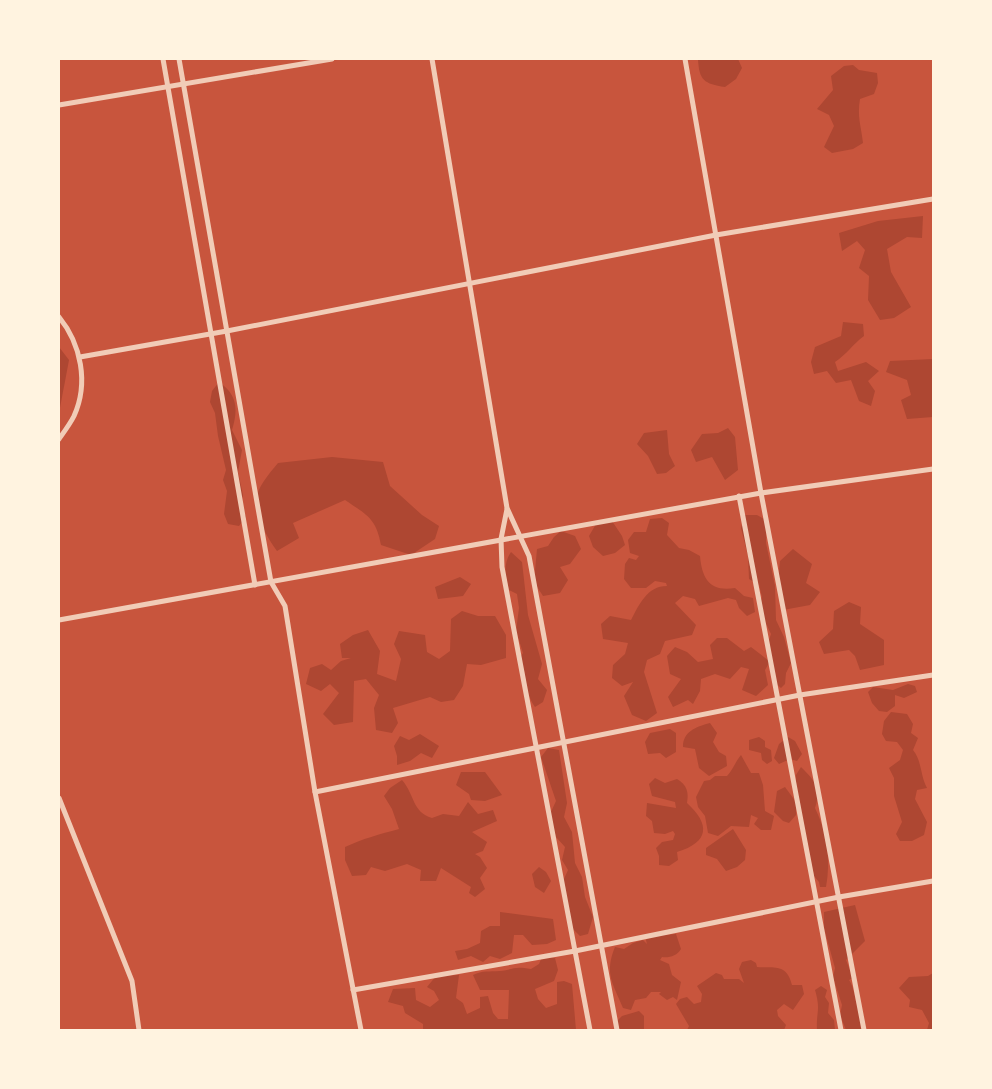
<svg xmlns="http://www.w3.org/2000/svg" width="992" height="1089" font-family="Merriweather,serif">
<rect width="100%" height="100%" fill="#c8553d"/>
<g fill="#ae4732">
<path d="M698,59H738L742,68L736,79L725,87C704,84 699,80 698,59Z"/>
<path d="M853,65L859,70L877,73L878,83L874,94L860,99C857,117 861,125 863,143L853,149L832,153L824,147L834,126L829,115L817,109L833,90L831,76L844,66Z"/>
<polygon points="923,216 922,238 907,237 887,249 891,272 911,307 894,318 880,320 868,300 869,276 859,268 865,250 857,241 842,251 839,233 878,221"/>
<path d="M843,322L863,324L864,336C852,345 847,354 835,362L838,371L866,362L879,371L868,381L875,391L871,406L859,401L851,380L836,383L827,371L814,374L811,362L815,347L841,336Z"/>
<polygon points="59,347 69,360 59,413"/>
<polygon points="933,359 933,417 907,419 901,400 911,395 907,380 886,372 890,361"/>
<path d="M219,382C238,395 238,410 232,430L242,450L238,472L243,495L241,505L246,517L239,526L228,524L224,514L227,491L223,480L226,470L218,436L215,413L210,402L212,391Z"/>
<polygon points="728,428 735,437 738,470 725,480 712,457 696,462 691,450 702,434 718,433"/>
<polygon points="667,430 669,454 675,466 666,473 657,474 648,456 637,444 644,433"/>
<path d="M332,457L383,462L390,486L422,515L439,526L435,539L411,555L381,545C376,518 367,515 345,500L293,523L299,538L277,551C268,539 255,516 256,501C257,487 269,474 278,463Z"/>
<polygon points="745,515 757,515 766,520 766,543 775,586 776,620 784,637 791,663 786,673 785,684 781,688 773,681 769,663 765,670 768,685 756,696 742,690 749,669 741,667 730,679 715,674 701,679 700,691 693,704 688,700 673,707 668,697 681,679 670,674 667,656 675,647 687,652 698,662 713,659 710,645 717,638 727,638 744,651 751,647 769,661 767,646 771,634 758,607 762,597 759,585 749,579 748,556 741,528"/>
<path d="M662,518L669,523L667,535L679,548L689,550L700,556C702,579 710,592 735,588L744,596L753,598L755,612L747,616L739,608L736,600L728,598L699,606L695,599L683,596L675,603L696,625L692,635L665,641L660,654L647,660L644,672L657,713L646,721L632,715L624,696L633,682L622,686L612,678L613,665L625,654L628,643L603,639L601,624L610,616L631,620C639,605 647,586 667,586L666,583L655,581L646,588H631L624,579L625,564L629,558L636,560L639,556L630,553L628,540L634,532H646L650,519Z"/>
<polygon points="612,521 622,536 625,545 615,553 603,556 593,547 589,536 596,524"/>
<polygon points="561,531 575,536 581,549 570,564 560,567 568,580 560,593 543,596 534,582 537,549 548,546 554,537"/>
<polygon points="793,549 812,564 806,583 820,592 810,605 783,610 778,582 780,561"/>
<path d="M511,552L522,562L528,615L542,664L538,679L547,690L543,702L535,707C522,688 529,674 519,659L523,653L516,631L519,608L517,594L509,590C505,576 503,564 511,552Z"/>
<polygon points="460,577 471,584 463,596 438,599 435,587"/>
<polygon points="849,602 861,607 860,624 884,640 884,665 860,670 855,656 849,650 824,654 819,642 833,629 834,611"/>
<polygon points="462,611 478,616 495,616 506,635 506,658 481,665 467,664 463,686 454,700 441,702 430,697 393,708 398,723 392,733 376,730 374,708 379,695 366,679 354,681 353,722 334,725 323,714 339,693 330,684 321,691 306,684 310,668 322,664 331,670 341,661 351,658 342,658 340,644 353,635 368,630 380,651 377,674 396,681 401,659 394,644 399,631 425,635 427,652 439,659 450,651 451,619"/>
<polygon points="908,684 915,686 917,692 904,698 895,695 895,706 887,712 879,711 872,703 868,692 873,687 893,690"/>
<path d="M891,712L907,714L913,724L911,733L918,738L913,750C922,761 920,775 927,788L917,790L915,799L927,822L924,835L912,841H900L896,834L902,822L894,796V778L889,768L900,760L903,750L897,742L886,741L882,734L884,721Z"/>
<path d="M710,723L717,733L713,742L719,752L726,756L727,766L709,776L699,768L695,749L683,747C683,732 695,727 710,723Z"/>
<polygon points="670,729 676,733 676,752 666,758 660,753 648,754 645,742 650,733"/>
<polygon points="420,734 439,746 432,758 421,753 410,761 397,765 397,756 394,746 400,736 409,740"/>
<polygon points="759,737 765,741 765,747 771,750 772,761 767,764 762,760 761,753 749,750 749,740"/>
<polygon points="788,737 795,741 802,754 797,761 790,759 779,764 774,758 779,744"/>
<polygon points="548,748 559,750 567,803 564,817 572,832 575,863 582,877 585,897 593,917 588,934 580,936 571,927 563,881 568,870 562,860 565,847 556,837 550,814 556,801 541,757"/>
<path d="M741,755L751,773H759L763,785L765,811L774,816L771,830H761L754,824L758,818L751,815L749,827L731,826L718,836L708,833L705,816L698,807L696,797L704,781L710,780L715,776H727C733,770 735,762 741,755Z"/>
<path d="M801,767C815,781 822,788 815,808C827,832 831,861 826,887H820L819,882L814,876L796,788V775Z"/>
<polygon points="461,772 485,772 502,795 485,801 471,800 469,794 456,785"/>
<path d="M655,778L665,783L677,779C687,785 689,792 687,803C710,824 710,842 677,852L678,860L669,866L659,865V856L656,848L662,842L673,840L675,834L673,831L665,834L654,833L652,821L646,816L647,803L676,808L675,802L652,796L649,784Z"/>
<path d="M402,780C415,795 412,812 432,818L443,814L459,816L468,802L478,814L493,810L497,821L472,832L487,842L483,851L475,854L480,857L487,868L480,878L485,889L475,897L469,893L471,887L441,868L436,881H420L421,870L407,864L385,871L371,867L366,875L352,876L345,860V847C362,839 380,834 399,829L392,809L384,796L390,788Z"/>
<polygon points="785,787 796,802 796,815 789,823 783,821 774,812 777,791"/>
<polygon points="733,829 746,850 745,860 737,867 726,871 717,859 706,855 706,848"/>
<polygon points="539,867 546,872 551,881 544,893 535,887 532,874"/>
<path d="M855,905L865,941L846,960L853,978L849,980C857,992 853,1005 864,1016L862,1030H846L840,1015L842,1005L833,977L835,968L824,928V912Z"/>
<polygon points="500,912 553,919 556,940 547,944 532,945 523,935 514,935 512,953 500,959 490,956 483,962 471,956 458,960 455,951 467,949 480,943 481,931 490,926 500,926"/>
<path d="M676,934L681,949C677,956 669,958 662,957L660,960L669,964L672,975L681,982L677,1000L673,997L667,1000L659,994L661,992H651L646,998L635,1000L631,1010L623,1008C613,983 604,974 615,947L624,949L633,943L643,940L647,944L646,940L649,936Z"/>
<path d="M542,957L555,958L558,970L554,981L535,989L538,999L546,1008L557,1004V982L564,981L572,984L576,1030H423V1024L405,1013L403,1006L388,1002L393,989L415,988L416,1000L430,1007L439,1000L434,991L427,987L436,976L459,975L456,998L463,1003L467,1014L480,1008V997L488,996L493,1013L498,1019H508L509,990H480L473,975C483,970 489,972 500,971C515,969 514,966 531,969L539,964Z"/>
<path d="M751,960L756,963L757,967C773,968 787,963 792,985H802L804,994L793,1010L784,1004L777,1010L778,1016L786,1025L784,1030H687L689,1026L676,1004L680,999L687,997L694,1004L701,1002L702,994L697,986L716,973L722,975L724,979H739L744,983L739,969L742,962Z"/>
<polygon points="933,973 933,1030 927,1030 929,1023 922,1010 909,1007 910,1000 899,988 909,977 928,976"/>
<path d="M821,986L827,990L825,997L829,1003L828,1013L834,1020L835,1030H817C816,1012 821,1010 815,990Z"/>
<polygon points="639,1011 644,1016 644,1030 620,1030 616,1022 622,1016"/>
</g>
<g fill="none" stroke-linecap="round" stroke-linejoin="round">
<g stroke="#f1ccb7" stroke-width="5">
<polyline points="163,59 255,585"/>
<polyline points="179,59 271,582 285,606 315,792 361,1030"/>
<polyline points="432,59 507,508 529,556 617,1030"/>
<polyline points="685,59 761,493 864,1030"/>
<polyline points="59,105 332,59"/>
<path d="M59,317C81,344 89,383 74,416C70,424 64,432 59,439"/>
<polyline points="80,357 227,331 716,235 933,199"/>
<polyline points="739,496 841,1030"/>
<polyline points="507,509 501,539 502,567 590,1030"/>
<polyline points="59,620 761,493 933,469"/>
<polyline points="315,792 800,695 933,675"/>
<polyline points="59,798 132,981 139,1030"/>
<polyline points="353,990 575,951 839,897 933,881"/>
</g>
</g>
<rect width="992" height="1089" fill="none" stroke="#fff3e0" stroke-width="120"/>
</svg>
